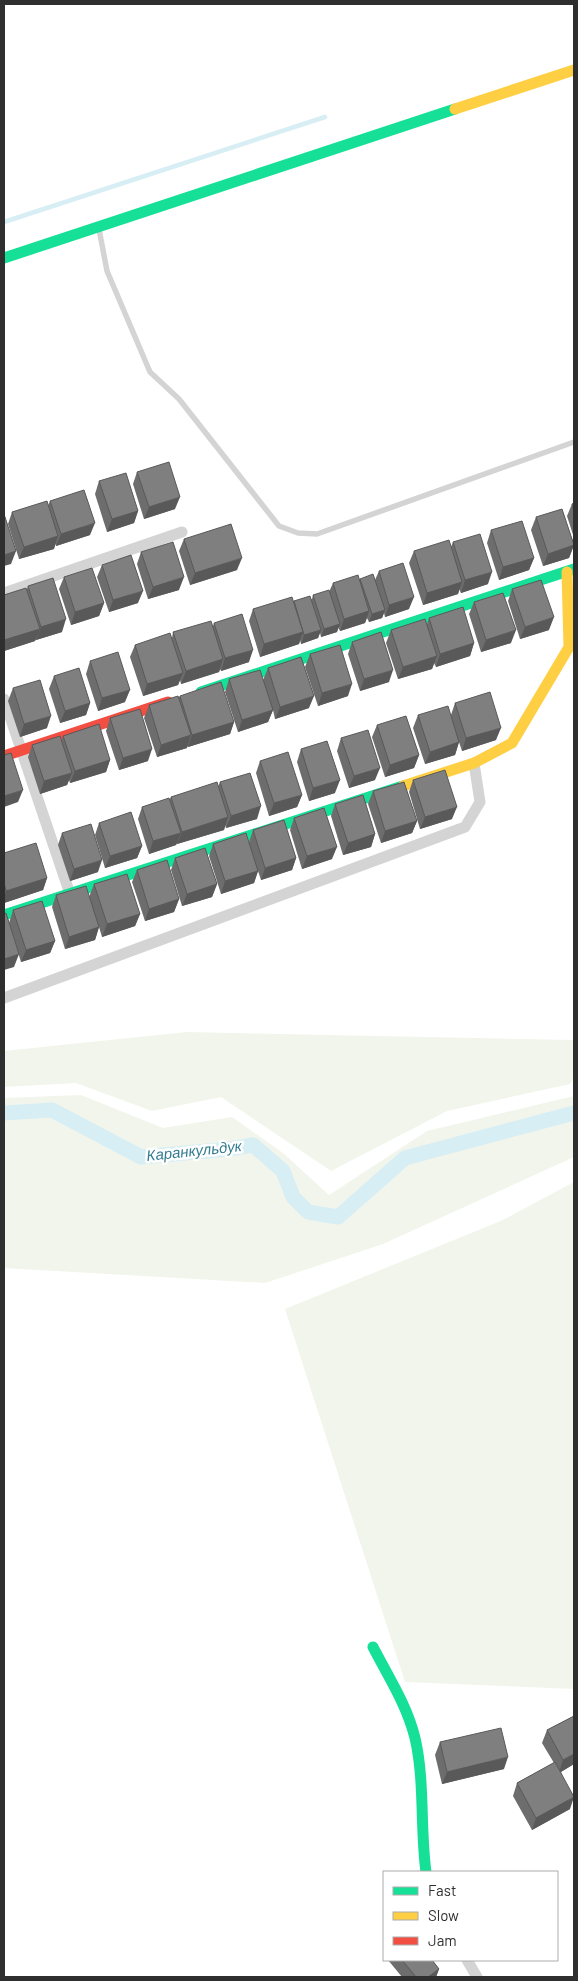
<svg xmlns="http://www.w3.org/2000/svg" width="578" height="1981" font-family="Barlow,sans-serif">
<rect width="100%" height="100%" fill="#fff"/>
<g fill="#f2f5eb">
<polygon points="187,1032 574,1040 574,1077 570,1084 447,1111 331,1171 221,1097 152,1111 76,1083 4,1087 4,1051"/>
<polygon points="81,1095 163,1128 232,1117 283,1153 329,1195 427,1131 574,1096 574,1157 383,1244 265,1283 4,1268 4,1098"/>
<polygon points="574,1182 574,1689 405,1682 285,1309 503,1220"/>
</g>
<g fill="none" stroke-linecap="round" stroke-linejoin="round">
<polyline stroke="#d7eef4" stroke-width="4.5" points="4,222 325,117"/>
<polyline stroke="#d7eef4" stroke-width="15" points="4,1113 52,1110 141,1157 229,1149 253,1145 283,1171 293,1197 308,1212 338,1217 405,1158 574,1113"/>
<polyline stroke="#d4d4d4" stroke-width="5.5" points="99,229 107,271 150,372 179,399 279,526 298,533 317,534 574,442"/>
<g stroke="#d4d4d4" stroke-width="11">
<polyline points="4,593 182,532"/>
<polyline points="4,699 70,894"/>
<polyline points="4,998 465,827 480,802 474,763"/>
<polyline points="467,1960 477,1977"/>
</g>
<g stroke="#16e098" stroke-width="11">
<polyline points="4,258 455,109"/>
<polyline points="201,692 574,569"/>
<polyline points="4,915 403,786"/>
<path d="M373,1647C388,1676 407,1705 415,1738C425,1781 420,1828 426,1872"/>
</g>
<g stroke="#ffcf43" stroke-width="11">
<polyline points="455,109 574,70"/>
<polyline points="403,786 474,763 512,743 569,647 567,572"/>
</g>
<polyline stroke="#f24e42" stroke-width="11" points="4,756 168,702"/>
</g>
<g fill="#6d6d6d">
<polygon points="137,472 175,509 144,519 133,484"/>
<polygon points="99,481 138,511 134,523 107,532 95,494"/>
<polygon points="50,501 90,535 56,546 55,543 54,549 19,559 8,524 12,512 48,506"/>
<polygon points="574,503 574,538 567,516 572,504"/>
<polygon points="536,517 574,545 569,558 543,566 531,530"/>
<polygon points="491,530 534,558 529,570 499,580 487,543"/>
<polygon points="184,539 237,570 190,585 179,551"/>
<polygon points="453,542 488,584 461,593 459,589 458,594 423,605 409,563 414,551 451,547"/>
<polygon points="141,552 179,590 148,599 137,564"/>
<polygon points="102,565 138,603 109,612 97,577"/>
<polygon points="379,571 409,609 385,617 384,613 382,618 369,622 367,618 365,623 340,631 338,627 337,632 321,637 320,633 318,638 301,644 300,640 299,644 260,657 249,621 253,609 293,601 312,599 313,595 329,592 333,583 359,580 360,579 375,580"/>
<polygon points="64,577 104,603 99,616 71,625 59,589"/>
<polygon points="28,586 62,632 36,640 36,639 35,641 4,651 4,595 27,589"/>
<polygon points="512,589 549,630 520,639 508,601"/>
<polygon points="474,602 511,643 481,652 469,614"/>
<polygon points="429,618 474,643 470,656 436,667 434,663 432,669 398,679 386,643 391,630 427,624"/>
<polygon points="214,623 249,662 221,671 220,669 219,672 181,684 180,680 178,685 143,696 130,657 135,645 172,638 173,632 213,626"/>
<polygon points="352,642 389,682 360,691 348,654"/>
<polygon points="310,654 348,696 318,706 305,667"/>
<polygon points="90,661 125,702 98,711 86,674"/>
<polygon points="268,668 309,708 275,719 273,710 268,722 238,732 225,692 229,679 263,680"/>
<polygon points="54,676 90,703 86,715 60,723 49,689"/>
<polygon points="13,688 47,728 20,737 8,701"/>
<polygon points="180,696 234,722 230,734 188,747 187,746 187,748 157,757 144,718 149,705 179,697"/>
<polygon points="455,703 496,740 462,751 459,742 455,755 425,764 413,728 418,715 451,715"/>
<polygon points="110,718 148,761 119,770 106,731"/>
<polygon points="377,725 419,755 414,768 385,777 372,737"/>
<polygon points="63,736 110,760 106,772 70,783 69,780 67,785 40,794 28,757 32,745 62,740"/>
<polygon points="341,738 375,780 349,788 337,751"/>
<polygon points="301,749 335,793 309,801 297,762"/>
<polygon points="260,761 302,795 297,807 269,816 256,773"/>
<polygon points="413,780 452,819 420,829 409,792"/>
<polygon points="220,782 257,819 226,828 225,825 224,830 177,844 177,843 176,845 149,854 138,819 142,807 170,799 171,797 218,787"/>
<polygon points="373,791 417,821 412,833 381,843 368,804"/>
<polygon points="335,804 375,834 371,847 343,855 331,816"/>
<polygon points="294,818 332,859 302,869 290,830"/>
<polygon points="99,823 142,846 137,858 105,868 95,835"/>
<polygon points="253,830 296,858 292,870 261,880 258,871 254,883 221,894 209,856 213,844 249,842"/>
<polygon points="62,833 98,872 70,881 58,845"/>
<polygon points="4,853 47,878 43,890 4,903"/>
<polygon points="175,858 217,884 212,897 182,906 171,870"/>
<polygon points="137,870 179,899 174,912 145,921 132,882"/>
<polygon points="94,884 140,914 135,926 102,937 99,927 95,940 65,949 52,907 56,895 89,897"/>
<polygon points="13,910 55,941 50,953 21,962 9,923"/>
<polygon points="574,1716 574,1764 561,1772 570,1809 532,1830 513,1796 517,1783 554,1763 542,1743 547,1730"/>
<polygon points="440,1742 504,1769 442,1784 435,1755"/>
<polygon points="388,1960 432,1960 439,1969 436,1977 402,1977"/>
</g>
<g fill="#595959">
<polygon points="180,497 175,509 144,519 149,507"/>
<polygon points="138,511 134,523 107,532 112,519"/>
<polygon points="95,523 90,535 56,546 61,534"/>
<polygon points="58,536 54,549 19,559 24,547"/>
<polygon points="574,545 569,558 543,566 548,554"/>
<polygon points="16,551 11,564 4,566 4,555"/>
<polygon points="242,558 237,570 190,585 195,573"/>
<polygon points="534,558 529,570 499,580 503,567"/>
<polygon points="492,572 488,584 461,593 465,580"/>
<polygon points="184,577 179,590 148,599 153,587"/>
<polygon points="462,582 458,594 423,605 427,593"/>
<polygon points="143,591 138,603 109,612 113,600"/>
<polygon points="414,597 409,609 385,617 389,605"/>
<polygon points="104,603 99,616 71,625 75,612"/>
<polygon points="385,610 382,618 369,622 372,614"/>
<polygon points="369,611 365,623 340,631 344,619"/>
<polygon points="554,617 549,630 520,639 525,627"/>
<polygon points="66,619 62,632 36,640 41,627"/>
<polygon points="340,624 337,632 321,637 324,629"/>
<polygon points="40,629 35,641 4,651 4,640"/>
<polygon points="321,630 318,638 301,644 304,635"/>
<polygon points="516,630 511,643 481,652 486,640"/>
<polygon points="303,632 299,644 260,657 264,644"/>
<polygon points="474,643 470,656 436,667 440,654"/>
<polygon points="253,650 249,662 221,671 225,658"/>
<polygon points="437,656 432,669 398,679 403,667"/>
<polygon points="223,659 219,672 181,684 186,671"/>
<polygon points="393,670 389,682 360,691 364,679"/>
<polygon points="183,673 178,685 143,696 147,684"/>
<polygon points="352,684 348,696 318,706 322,693"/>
<polygon points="130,690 125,702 98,711 102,698"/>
<polygon points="314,696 309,708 275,719 280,707"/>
<polygon points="90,703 86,715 60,723 65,711"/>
<polygon points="273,710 268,722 238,732 242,720"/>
<polygon points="51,716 47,728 20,737 24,724"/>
<polygon points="234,722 230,734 188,747 192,735"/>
<polygon points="501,728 496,740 462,751 466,738"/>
<polygon points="191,735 187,748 157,757 161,745"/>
<polygon points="459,742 455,755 425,764 430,752"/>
<polygon points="152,749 148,761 119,770 123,758"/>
<polygon points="419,755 414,768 385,777 390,765"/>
<polygon points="110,760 106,772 70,783 75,771"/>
<polygon points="380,768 375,780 349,788 354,776"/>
<polygon points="72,773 67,785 40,794 44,781"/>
<polygon points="340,780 335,793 309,801 313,788"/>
<polygon points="23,790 18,802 4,807 4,796"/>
<polygon points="302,795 297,807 269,816 274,803"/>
<polygon points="261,806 257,819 226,828 231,816"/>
<polygon points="457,807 452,819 420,829 425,817"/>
<polygon points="228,817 224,830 177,844 182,832"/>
<polygon points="417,821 412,833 381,843 385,831"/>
<polygon points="181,833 176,845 149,854 153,841"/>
<polygon points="375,834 371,847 343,855 348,843"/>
<polygon points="142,846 137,858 105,868 110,856"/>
<polygon points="337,847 332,859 302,869 307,856"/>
<polygon points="296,858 292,870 261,880 265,868"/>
<polygon points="102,860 98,872 70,881 74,869"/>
<polygon points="258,871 254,883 221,894 225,881"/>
<polygon points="47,878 43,890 4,903 4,897 6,891"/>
<polygon points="217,884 212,897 182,906 187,894"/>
<polygon points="179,899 174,912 145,921 149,909"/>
<polygon points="140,914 135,926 102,937 107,924"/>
<polygon points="99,927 95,940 65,949 69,937"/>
<polygon points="55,941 50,953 21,962 26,950"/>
<polygon points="19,954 14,967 4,970 4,959"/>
<polygon points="574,1754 574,1764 559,1773 563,1760"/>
<polygon points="508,1757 504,1769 442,1784 447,1772"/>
<polygon points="574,1797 570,1809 532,1830 536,1818"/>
<polygon points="439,1969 436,1977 428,1977"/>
</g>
<g fill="#7f7f7f" stroke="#595959">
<polygon points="169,462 180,497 149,507 137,472"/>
<polygon points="126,473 138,511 112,519 99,481"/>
<polygon points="84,490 95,523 61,534 50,501"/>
<polygon points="47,501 58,536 24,547 12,512"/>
<polygon points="574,503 574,512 572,504"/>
<polygon points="562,509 574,545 548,554 536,517"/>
<polygon points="4,514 16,551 4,555"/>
<polygon points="522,521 534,558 503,567 491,530"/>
<polygon points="231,524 242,558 195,573 184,539"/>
<polygon points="480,534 492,572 465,580 453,542"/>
<polygon points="449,540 462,582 427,593 414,551"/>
<polygon points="173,542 184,577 153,587 141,552"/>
<polygon points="131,555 143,591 113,600 102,565"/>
<polygon points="403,563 414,597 389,605 379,571"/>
<polygon points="92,568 104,603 75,612 64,577"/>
<polygon points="373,574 385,610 372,614 360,579"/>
<polygon points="358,575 369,611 344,619 333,583"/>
<polygon points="53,578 66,619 41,627 28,586"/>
<polygon points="541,580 554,617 525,627 512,589"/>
<polygon points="26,588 40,629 4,640 4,595"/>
<polygon points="329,590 340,624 324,629 313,595"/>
<polygon points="503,593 516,630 486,640 474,602"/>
<polygon points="310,596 321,630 304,635 294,601"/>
<polygon points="292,597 303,632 264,644 253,609"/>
<polygon points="463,607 474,643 440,654 429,618"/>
<polygon points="242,614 253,650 225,658 214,623"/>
<polygon points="425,619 437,656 403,667 391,630"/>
<polygon points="211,621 223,659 186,671 173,632"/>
<polygon points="381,632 393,670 364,679 352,642"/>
<polygon points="170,633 183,673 147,684 135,645"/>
<polygon points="340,645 352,684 322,693 310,654"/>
<polygon points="118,652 130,690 102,698 90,661"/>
<polygon points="301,657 314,696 280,707 268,668"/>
<polygon points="79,668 90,703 65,711 54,676"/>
<polygon points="260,670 273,710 242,720 229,679"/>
<polygon points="40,680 51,716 24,724 13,688"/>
<polygon points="221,682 234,722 192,735 180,696"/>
<polygon points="490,692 501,728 466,738 455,703"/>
<polygon points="178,696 191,735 161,745 149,705"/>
<polygon points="448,706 459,742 430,752 418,715"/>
<polygon points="140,709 152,749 123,758 110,718"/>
<polygon points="406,716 419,755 390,765 377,725"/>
<polygon points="99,724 110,760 75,771 63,736"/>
<polygon points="368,730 380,768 354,776 341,738"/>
<polygon points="60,736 72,773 44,781 32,745"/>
<polygon points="327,741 340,780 313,788 301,749"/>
<polygon points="288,752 302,795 274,803 260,761"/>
<polygon points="11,753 23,790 4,796 4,755"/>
<polygon points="445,770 457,807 425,817 413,780"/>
<polygon points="250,773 261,806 231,816 220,782"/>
<polygon points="217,782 228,817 182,832 171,797"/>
<polygon points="404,782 417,821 385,831 373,791"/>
<polygon points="363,795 375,834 348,843 335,804"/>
<polygon points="169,798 181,833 153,841 142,807"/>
<polygon points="324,808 337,847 307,856 294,818"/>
<polygon points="131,812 142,846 110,856 99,823"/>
<polygon points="284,820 296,858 265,868 253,830"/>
<polygon points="91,824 102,860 74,869 62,833"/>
<polygon points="246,833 258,871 225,881 213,844"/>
<polygon points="36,843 47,878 6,891 4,883 4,853"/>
<polygon points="205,848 217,884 187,894 175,858"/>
<polygon points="167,860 179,899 149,909 137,870"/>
<polygon points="127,874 140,914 107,924 94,884"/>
<polygon points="86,886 99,927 69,937 56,895"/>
<polygon points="42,901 55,941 26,950 13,910"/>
<polygon points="6,913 19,954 4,959 4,914"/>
<polygon points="574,1716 574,1754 563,1760 547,1730"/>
<polygon points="501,1728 508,1757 447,1772 440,1742"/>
<polygon points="555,1762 574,1797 536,1818 517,1783"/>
<polygon points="402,1960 432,1960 439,1969 428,1977 416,1977"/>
</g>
<g text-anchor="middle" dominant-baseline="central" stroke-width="5" stroke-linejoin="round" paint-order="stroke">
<g font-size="15" font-style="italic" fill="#347c91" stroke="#fff">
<text transform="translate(194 1150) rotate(-6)">Каранкульдук</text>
</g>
</g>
<rect width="578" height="1981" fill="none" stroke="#2f2f2f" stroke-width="10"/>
<rect x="383" y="1871" width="175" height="90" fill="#ffffff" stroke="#acacac"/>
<rect x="393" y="1887" width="25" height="8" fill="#16e098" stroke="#acacac"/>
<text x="428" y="1896" font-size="15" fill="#2f2f2f">Fast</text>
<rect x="393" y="1912" width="25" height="8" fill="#ffcf43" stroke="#acacac"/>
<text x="428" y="1921" font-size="15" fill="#2f2f2f">Slow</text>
<rect x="393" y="1937" width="25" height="8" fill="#f24e42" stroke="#acacac"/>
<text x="428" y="1946" font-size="15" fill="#2f2f2f">Jam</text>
</svg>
